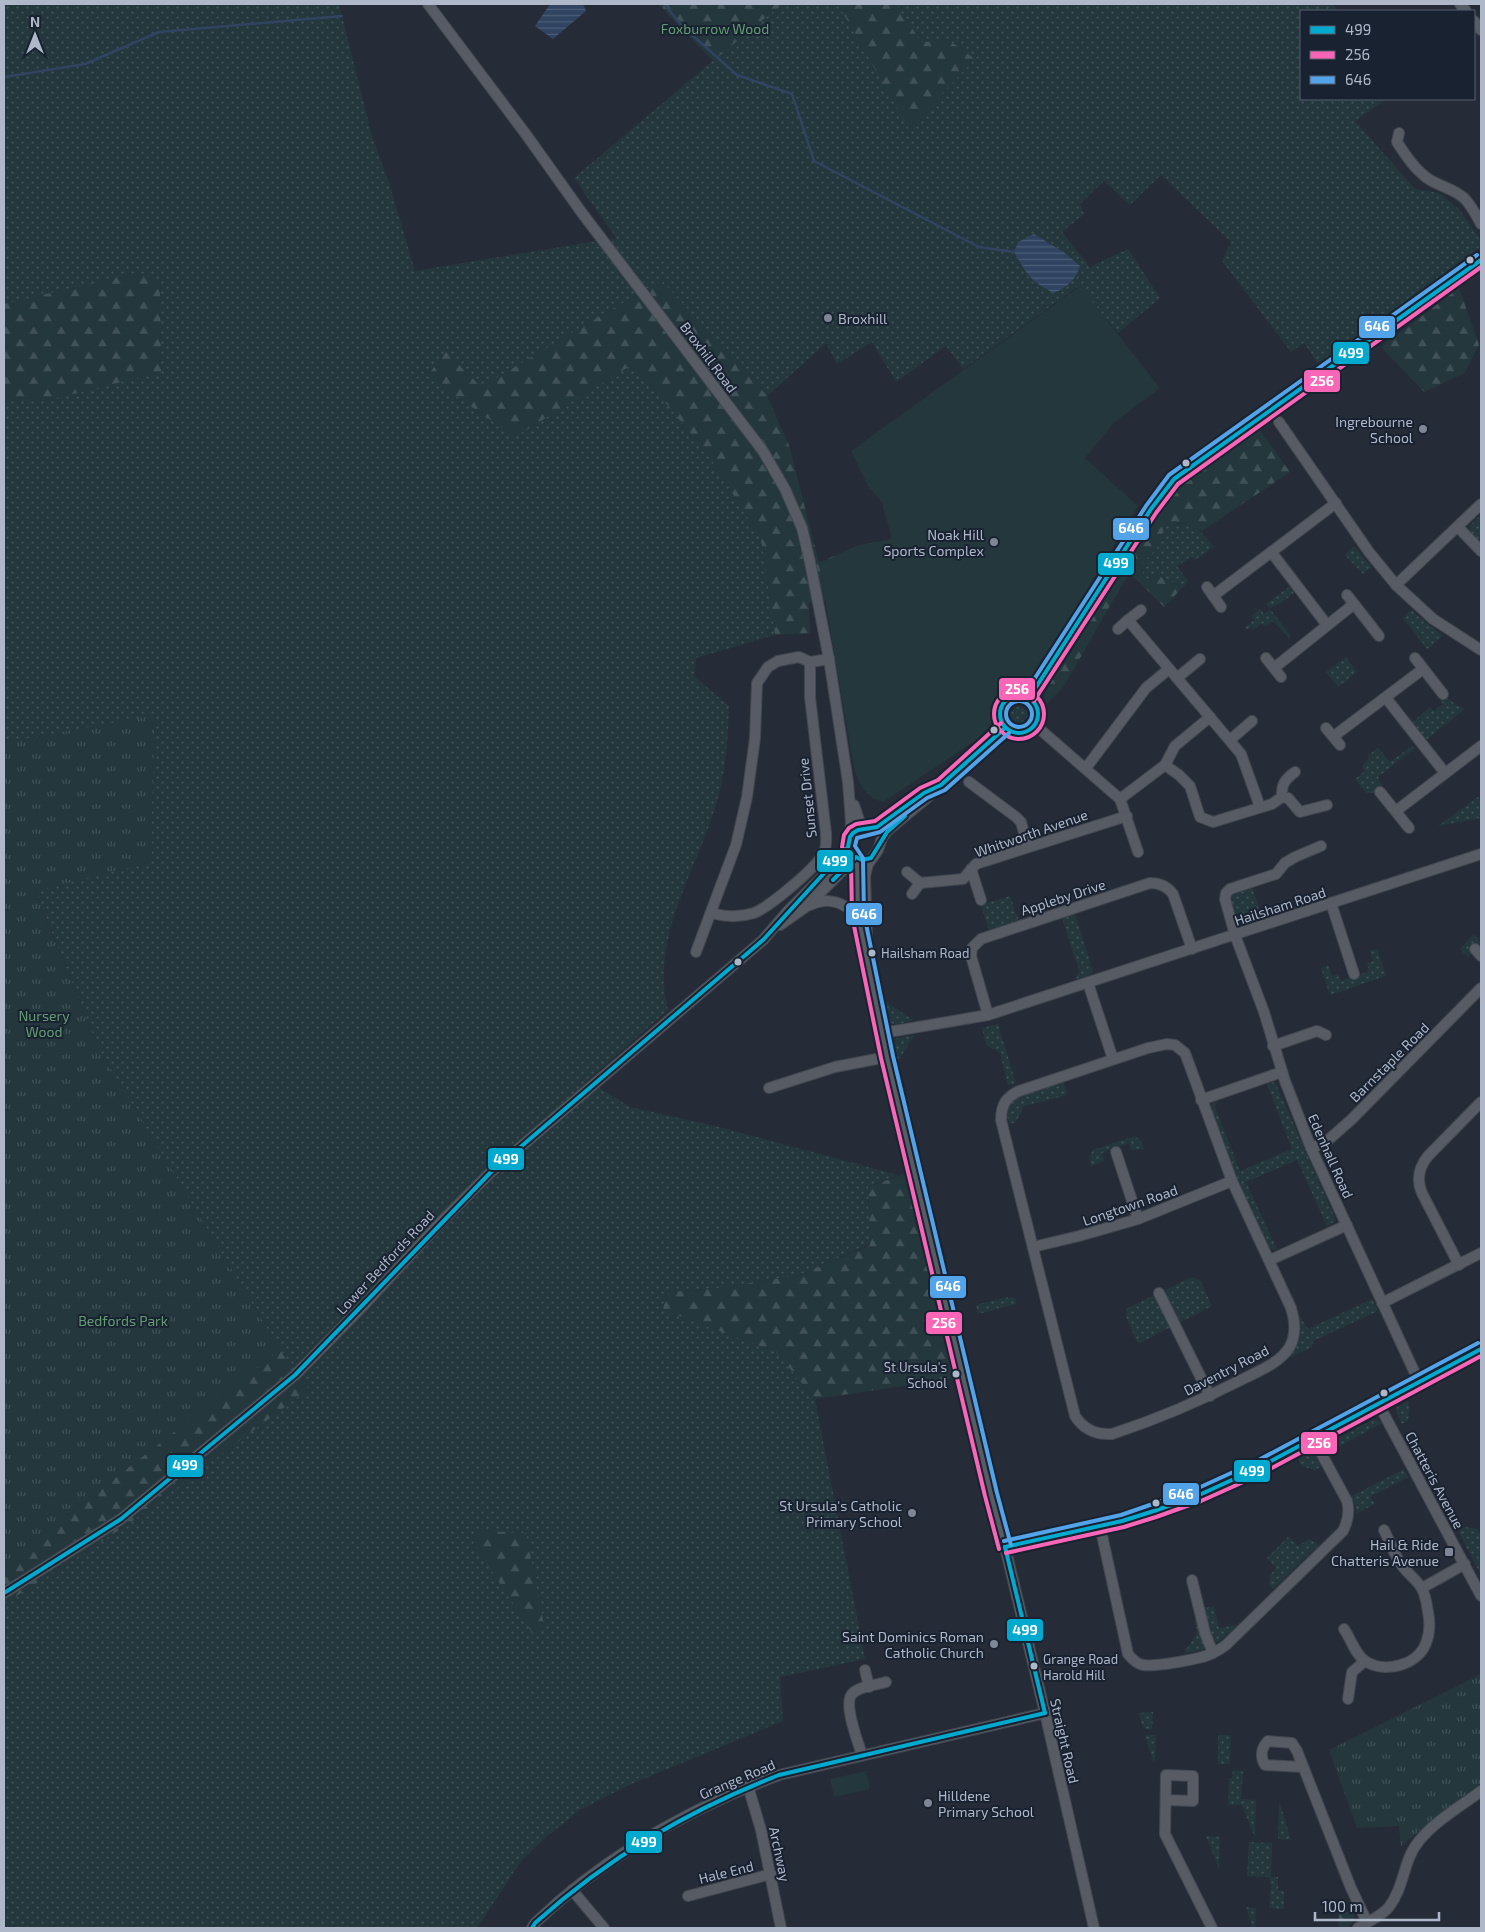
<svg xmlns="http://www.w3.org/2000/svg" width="1485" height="1932" font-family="'Exo 2',sans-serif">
<defs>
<pattern id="grass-dots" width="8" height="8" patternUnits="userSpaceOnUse" patternTransform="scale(1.25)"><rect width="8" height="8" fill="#23373d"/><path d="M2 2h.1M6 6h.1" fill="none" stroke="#405258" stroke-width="1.8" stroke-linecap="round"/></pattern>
<pattern id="forest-firs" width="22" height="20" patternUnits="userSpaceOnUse" patternTransform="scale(1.25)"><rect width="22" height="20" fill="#23373d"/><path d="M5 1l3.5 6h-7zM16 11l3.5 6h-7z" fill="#405258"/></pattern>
<pattern id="park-tufts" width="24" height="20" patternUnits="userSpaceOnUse" patternTransform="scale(1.25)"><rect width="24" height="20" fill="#23373d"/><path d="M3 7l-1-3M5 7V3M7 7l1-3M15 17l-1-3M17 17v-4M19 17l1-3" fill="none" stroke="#405258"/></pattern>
<pattern id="water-rules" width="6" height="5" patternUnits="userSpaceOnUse" patternTransform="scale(1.25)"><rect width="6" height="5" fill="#304462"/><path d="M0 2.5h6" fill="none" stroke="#4b5d77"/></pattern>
</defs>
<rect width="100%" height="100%" fill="#262c37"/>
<g fill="url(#grass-dots)">
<path d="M4,4H339L372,136L390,186L415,271L603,240L617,239L574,178L780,4H1333L1338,11H1301V99H1386L1355,121L1415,189L1439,193L1460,210L1481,241V246L1319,365L1304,343L1291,352L1222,261L1231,242L1161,175L1130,205L1104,181L1080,204L1084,214L1062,232L1090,267L1128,249L1160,298L1118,333L1079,286L963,369L946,346L896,382L872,342L837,364L826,343L767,396L708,454L762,539L775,635L696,658L694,676L729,706C728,738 726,771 717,801C698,869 649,937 668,1010L586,1082L601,1089L630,1107L719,1127L898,1175L868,1187L870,1244L799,1275L719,1288L666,1292L664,1310L776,1352L815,1399L865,1659L780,1677L783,1721L629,1785L580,1810L546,1837L521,1861L477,1928H4V1593L295,1375L215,1242L260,1336L261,1372L4,1556V1071L113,1072L99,1049L35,890L151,862L152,802L155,716L4,743Z"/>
<polygon points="1481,515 1481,543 1471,533 1469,526"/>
<path d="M1168,523C1194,524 1199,527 1214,547L1195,560L1191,557L1177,566L1188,581L1183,587L1157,575L1147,579L1143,575L1142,564L1160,544L1162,533Z"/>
<polygon points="1354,546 1372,567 1363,574 1345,555"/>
<polygon points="1289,587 1294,593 1282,602 1270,608 1266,604"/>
<polygon points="1260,609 1264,614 1270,609 1291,636 1289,638 1273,621 1265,627 1262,623 1253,630 1251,627 1246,630 1245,627 1254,620 1251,616"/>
<polygon points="1411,610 1443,636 1427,649 1403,618"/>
<polygon points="1346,657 1357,672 1338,687 1326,672"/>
<polygon points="1443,694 1456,705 1465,709 1426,740 1412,723 1430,707 1434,711 1443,704 1439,698"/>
<circle cx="1019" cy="716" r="9"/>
<polygon points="1413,745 1415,748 1378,777 1382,785 1380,792 1366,793 1355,779 1365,771 1362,765 1369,759 1368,755 1378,748 1390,762"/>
<polygon points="1478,797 1481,802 1481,818 1438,826"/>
<polygon points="1252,886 1262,919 1238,925 1234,918 1229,899 1233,892"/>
<polygon points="1010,896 1019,921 989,930 981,905"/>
<polygon points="1075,914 1093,971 1088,976 1076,979 1079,970 1062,918"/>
<polygon points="1474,934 1481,943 1468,957 1460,949"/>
<polygon points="1377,949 1386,976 1330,995 1321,968 1328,965 1332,976 1338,974 1341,981 1369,971 1367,963 1373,961 1370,951"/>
<polygon points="879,997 913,1020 896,1025 885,1021"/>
<polygon points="998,1024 1016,1083 1008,1085 1000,1053 986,1045 982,1028"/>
<polygon points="915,1035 898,1061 893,1060 890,1042 892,1039"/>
<polygon points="1275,1082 1335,1218 1334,1222 1327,1226 1297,1160 1246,1182 1277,1249 1271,1250 1240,1184 1209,1107 1212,1104 1217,1102 1215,1107 1240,1171 1292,1149 1267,1084"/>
<path d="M1064,1083L1067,1095L1022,1107V1111L1015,1123L1009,1124C1007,1117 1005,1107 1011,1101C1020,1092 1051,1087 1064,1083Z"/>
<polygon points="1135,1136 1141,1141 1144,1149 1131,1150 1129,1143 1102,1153 1104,1161 1091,1166 1089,1157 1093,1150"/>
<polygon points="1192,1277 1200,1280 1212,1306 1138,1344 1126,1317 1126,1309"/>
<polygon points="1007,1297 1008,1298 1015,1297 1016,1304 978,1314 976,1305"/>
<polygon points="1372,1299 1378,1311 1313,1341 1312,1347 1289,1358 1287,1356 1299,1338 1299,1315 1308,1329"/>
<polygon points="1408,1401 1410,1407 1408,1420 1402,1424 1396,1412 1397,1407"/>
<polygon points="1374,1419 1382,1423 1329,1452 1326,1447 1329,1443"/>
<polygon points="1310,1452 1315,1454 1321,1466 1316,1470 1301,1466 1298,1459"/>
<polygon points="1404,1469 1408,1477 1370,1497 1375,1504 1357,1513 1352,1496"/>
<polygon points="1465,1527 1478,1529 1481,1535 1481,1575 1458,1531"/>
<polygon points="1288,1537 1298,1546 1309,1539 1319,1545 1273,1589 1269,1584 1270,1575 1276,1568 1267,1558"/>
<polygon points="1214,1606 1219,1628 1236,1625 1236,1627 1218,1642 1211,1640 1201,1609"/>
<polygon points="1199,1617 1206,1644 1203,1650 1184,1653 1197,1633 1194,1618"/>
<polygon points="1153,1712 1152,1730 1144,1729 1138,1713"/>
<polygon points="1145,1735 1156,1735 1155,1761 1153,1761"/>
<polygon points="1218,1735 1231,1735 1230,1764 1218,1764"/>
<polygon points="1233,1770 1243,1771 1241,1799 1256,1800 1255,1838 1242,1805 1228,1805 1229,1778 1232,1778"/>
<polygon points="1279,1801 1291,1840 1278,1839"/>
<polygon points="1206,1836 1220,1837 1219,1869"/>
<polygon points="1249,1842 1272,1843 1271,1877 1278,1877 1278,1890 1284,1891 1284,1909 1269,1908 1271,1882 1269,1877 1247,1876"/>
<polygon points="1246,1907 1256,1908 1255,1927 1252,1927"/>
</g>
<g fill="url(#forest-firs)">
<polygon points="659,4 782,4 713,61 670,17"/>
<polygon points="838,4 896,4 921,42 950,41 975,59 909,129"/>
<polygon points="139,272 160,283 161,372 49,400 4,401 4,304"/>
<polygon points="661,280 767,396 789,445 819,563 856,546 892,539 882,502 919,587 809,603 810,633 775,635 761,539 708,454 633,364 515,437 427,376 446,352 481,387"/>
<polygon points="1459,288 1479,345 1465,373 1424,392 1381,347"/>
<polygon points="1259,429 1290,472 1202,531 1182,523 1168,523 1162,533 1160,544 1142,564 1143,575 1147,579 1157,575 1183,587 1164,607 1131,574 1123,583 1064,686 1045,706 1044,694 1153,516 1183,484"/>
<polygon points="907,1173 958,1378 815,1399 776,1352 663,1310 666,1292 719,1288 799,1275 870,1245 868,1187"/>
<polygon points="280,1350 309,1389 127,1525 4,1604 4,1564"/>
<polygon points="483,1531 526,1533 545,1630 532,1633 472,1540"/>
<polygon points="1339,1912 1354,1912 1354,1920 1347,1928 1338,1928"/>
</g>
<g fill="url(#park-tufts)">
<polygon points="155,715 152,802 152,862 35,891 99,1049 280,1350 4,1564 4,743"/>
<polygon points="1481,1674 1481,1783 1430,1822 1401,1846 1399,1826 1357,1828 1329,1750"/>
</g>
<g fill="#23373d">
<path d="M1080,286L1160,388L1115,422L1085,458L1138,506L1038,672L1026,686L1013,691L1007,688L994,699C997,720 990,728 975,741L883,802C863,796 857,781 853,762L819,564L856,546L892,539L882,502L868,486L851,451Z"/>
<polygon points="866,1771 870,1789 834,1797 830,1779"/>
</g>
<g fill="url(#water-rules)">
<polygon points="550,4 583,4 586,11 553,39 535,26"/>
<path d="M1034,234L1065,253L1080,266C1075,281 1067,287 1054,293C1028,280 1028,275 1014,252L1018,242Z"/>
</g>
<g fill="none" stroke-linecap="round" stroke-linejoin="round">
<g stroke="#304462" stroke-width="2.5">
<polyline points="664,4 682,26 737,75 792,94 814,161 979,247 1014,252"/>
<polyline points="4,77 85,64 159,32 342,16"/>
</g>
<defs>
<g id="minor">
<polyline points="428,4 525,133 582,213 763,451 785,489 802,528 810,562 829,659 848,782 851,822 850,837"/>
<polyline points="1460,4 1466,11"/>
<polyline points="1474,21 1481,30"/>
<path d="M1399,133L1397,142C1406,156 1416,171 1430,180C1442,187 1454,189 1464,198C1472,206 1476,215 1481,224"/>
<polyline points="1279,422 1369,552 1396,585 1433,619 1481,650"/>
<polyline points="1458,527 1481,551"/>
<polyline points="1272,553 1327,625"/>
<polyline points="1396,585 1481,504"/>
<polyline points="1207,587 1221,607"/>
<polyline points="1347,595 1379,636"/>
<polyline points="1213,596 1336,503"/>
<polyline points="1128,620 1141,610"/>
<polyline points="1118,629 1128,620 1241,754 1260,807"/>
<polyline points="1266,658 1281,677"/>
<polyline points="1415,658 1443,694"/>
<path d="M810,662V697L826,833C826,839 827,846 824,852C818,867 769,907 754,913C741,917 728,917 715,914L712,909L736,845L747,797L755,738L757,683L768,667L778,661L799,657L810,662L829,659"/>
<polyline points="1274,668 1354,604"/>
<polyline points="1177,678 1200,659"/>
<circle cx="1019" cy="714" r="19"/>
<polyline points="1029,698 1151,509 1174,479 1481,260"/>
<polyline points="1386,698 1445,773"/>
<polyline points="1035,725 1120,799 1138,852"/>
<polyline points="1326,728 1340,745"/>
<polyline points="1334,736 1423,669"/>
<polyline points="1230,740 1252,721"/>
<polyline points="1165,765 1179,775 1190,786 1200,817 1213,822 1272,804 1282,797 1288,798 1300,812 1327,805"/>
<polyline points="1086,768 1146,688 1169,669"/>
<polyline points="969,782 1016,817 1021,822 1028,847"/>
<polyline points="1380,792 1409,828"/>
<path d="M1282,797C1281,785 1285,779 1295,772"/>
<polyline points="1120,799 1165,765 1175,746 1210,717"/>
<polyline points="854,805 859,820 866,830"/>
<polyline points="1396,811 1481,746"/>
<polyline points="1321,846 1295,857 1285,863 1276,874 1230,889 1226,893 1225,899 1235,935 1264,1012 1285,1081 1311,1148 1419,1382"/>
<path d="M857,859C856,889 855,919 866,948L887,1057L1045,1713L1094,1928"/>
<path d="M864,860C852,858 842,844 853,834C859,828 867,831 875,828C889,823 902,809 914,801"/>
<polyline points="971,869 981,900"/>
<polyline points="907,872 920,883 963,879 976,864 1127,816"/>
<polyline points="912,894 920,883"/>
<polyline points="1331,903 1354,974"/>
<path d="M810,905C829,896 846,903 858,918"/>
<polyline points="780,925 807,906 856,857"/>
<polyline points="867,940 865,876 868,864 878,850 882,838 888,830 928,797 1005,728"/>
<polyline points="1475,949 1481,956"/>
<polyline points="696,952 712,909"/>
<polyline points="1088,983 1113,1059"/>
<path d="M988,1015L971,956L972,948L981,939L1150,883C1160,883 1167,886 1173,894L1192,949"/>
<polyline points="883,1033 988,1015 1481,854"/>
<path d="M1167,1044L1175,1045L1185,1053L1232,1181L1291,1308C1295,1321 1297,1335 1289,1348C1279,1363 1261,1370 1245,1378C1202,1400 1158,1419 1112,1434C1096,1435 1084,1430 1075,1416L1001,1120C1001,1105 1006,1097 1019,1091L1148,1048Z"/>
<polyline points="1273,1046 1317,1031 1326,1035"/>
<polyline points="769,1088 835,1067 887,1057"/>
<polyline points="1201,1100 1282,1072"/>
<polyline points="1311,1148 1326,1142 1352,1119 1481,988"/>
<polyline points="1116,1152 1138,1219"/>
<polyline points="1033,1247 1079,1236 1138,1219 1232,1181"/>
<polyline points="1270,1260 1347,1225"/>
<path d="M1459,1265L1422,1193C1416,1179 1419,1167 1428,1156L1481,1102"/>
<polyline points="1159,1293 1210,1396"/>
<polyline points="1382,1303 1481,1253"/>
<polyline points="1378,1403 1481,1596"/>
<path d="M1100,1526L1128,1654C1132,1659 1137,1664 1143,1665C1155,1667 1202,1659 1213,1653C1217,1651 1222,1648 1226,1645L1343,1531C1348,1521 1350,1512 1347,1501L1313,1438"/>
<path d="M1005,1547C1050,1537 1095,1529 1139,1516C1180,1504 1218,1487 1256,1469L1481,1349"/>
<polyline points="1192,1580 1205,1633 1213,1653"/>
<polyline points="1422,1588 1465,1564"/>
<polyline points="4,1593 121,1519 295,1375 364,1305 438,1225 490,1173 763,940 787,912 822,877 848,847"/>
<path d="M1344,1629C1351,1639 1355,1654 1365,1661C1385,1674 1418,1665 1426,1643C1430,1633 1430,1622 1428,1612C1427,1605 1425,1593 1421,1587C1414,1577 1405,1572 1399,1561C1393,1551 1389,1540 1384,1530"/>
<polyline points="865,1670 869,1687"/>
<polyline points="1348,1699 1352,1672 1365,1661"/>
<path d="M862,1755C858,1742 843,1704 852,1694C859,1686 877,1685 886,1682"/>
<path d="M1303,1767L1265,1765C1260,1757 1261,1748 1268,1741L1292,1743L1297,1751L1351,1888L1367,1922"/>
<polyline points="748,1786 761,1830 781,1928"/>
<polyline points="1166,1800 1193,1801 1193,1776 1166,1775 1165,1834 1212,1928"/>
<polyline points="572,1890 604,1928"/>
<polyline points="688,1896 771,1874"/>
<path d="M532,1928L535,1923C604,1857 690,1808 779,1775L1045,1713"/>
<path d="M1358,1928C1367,1922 1382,1916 1389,1907C1405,1886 1403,1860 1419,1841C1435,1821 1460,1807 1481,1791"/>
</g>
</defs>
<use href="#minor" stroke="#43474f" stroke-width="12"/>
<use href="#minor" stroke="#565b64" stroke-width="10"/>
<defs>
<g id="bus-1">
<circle cx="1019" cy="714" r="19"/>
<polyline points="1029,698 1151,509 1174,479 1481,260"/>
<polyline points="833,880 856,857 862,860 871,858 887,832 905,816"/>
<polyline points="1005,1547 1122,1521 1154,1511 1199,1495 1256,1469 1481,1349"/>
<polyline points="1005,1547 1045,1713"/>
<polyline points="4,1593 121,1519 295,1375 490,1173 763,940 848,847 850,837 853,833 858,830 877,827 924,793 941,785 1005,728"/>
<path d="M532,1928L535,1923C609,1857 687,1811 779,1775L1045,1713"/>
</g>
<g id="bus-2">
<circle cx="1019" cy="714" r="25"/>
<polyline points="1034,701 1156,513 1178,484 1481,267"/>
<polyline points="999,1549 985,1496 881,1058 852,916 851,862 842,847 844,835 849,828 856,824 875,821 920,788 938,780 1001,723"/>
<polyline points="1006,1553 1124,1527 1156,1517 1201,1501 1259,1475 1481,1356"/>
</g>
<g id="bus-3">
<polyline points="1024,695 1146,506 1169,475 1477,255"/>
<circle cx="1019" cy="714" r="13"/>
<polyline points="1009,733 945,790 927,798 880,832 857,838 855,846 863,858 864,914 893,1056 997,1493 1011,1545"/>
<polyline points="1004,1541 1121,1515 1196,1489 1253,1463 1478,1343"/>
</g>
</defs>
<use href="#bus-1" stroke="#192231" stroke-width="8"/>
<use href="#bus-2" stroke="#192231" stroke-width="8"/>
<use href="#bus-3" stroke="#192231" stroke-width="8"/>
<use href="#bus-1" stroke="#00a9ce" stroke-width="4"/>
<use href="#bus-2" stroke="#fa66b7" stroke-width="4"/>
<use href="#bus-3" stroke="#53a3e8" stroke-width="4"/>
</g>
<g fill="#afb8c9" stroke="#192231" stroke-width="2">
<circle cx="1470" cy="260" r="4.5"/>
<circle cx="1186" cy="463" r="4.5"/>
<circle cx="994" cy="730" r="4.5"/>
<circle cx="872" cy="953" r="4.5"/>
<circle cx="738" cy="962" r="4.5"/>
<circle cx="956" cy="1374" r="4.5"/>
<circle cx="1384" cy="1393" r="4.5"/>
<circle cx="1156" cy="1503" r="4.5"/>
<circle cx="1034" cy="1666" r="4.5"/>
</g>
<g fill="#7f8796" stroke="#192231" stroke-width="2">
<circle cx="828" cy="318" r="5"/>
<circle cx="1423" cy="429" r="5"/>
<circle cx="994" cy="542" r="5"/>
<circle cx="912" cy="1513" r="5"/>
<rect x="1444" y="1547" width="10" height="10" rx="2.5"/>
<circle cx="994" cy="1644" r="5"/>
<circle cx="928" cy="1803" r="5"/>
</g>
<g text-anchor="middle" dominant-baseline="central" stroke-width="4" stroke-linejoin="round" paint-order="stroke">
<g font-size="13" fill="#afb8c9" stroke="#192231" text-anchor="start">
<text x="881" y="953">Hailsham Road</text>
<text x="947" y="1367" text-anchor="end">St Ursula's<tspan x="947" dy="16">School</tspan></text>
<text x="1043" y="1659">Grange Road<tspan x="1043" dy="16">Harold Hill</tspan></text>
</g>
<g font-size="14" fill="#649c72" stroke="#192231">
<text x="715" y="28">Foxburrow Wood</text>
<text x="44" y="1015">Nursery<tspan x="44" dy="16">Wood</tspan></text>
<text x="123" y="1320">Bedfords Park</text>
</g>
<g font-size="14" fill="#afb8c9" stroke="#192231" text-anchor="end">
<text x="838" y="318" text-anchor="start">Broxhill</text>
<text x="1413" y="421">Ingrebourne<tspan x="1413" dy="16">School</tspan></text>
<text x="984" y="534">Noak Hill<tspan x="984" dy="16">Sports Complex</tspan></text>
<text x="902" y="1505">St Ursula's Catholic<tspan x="902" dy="16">Primary School</tspan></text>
<text x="1439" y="1544">Hail &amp; Ride<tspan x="1439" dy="16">Chatteris Avenue</tspan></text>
<text x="984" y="1636">Saint Dominics Roman<tspan x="984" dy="16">Catholic Church</tspan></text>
<text x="938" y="1795" text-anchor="start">Hilldene<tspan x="938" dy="16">Primary School</tspan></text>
</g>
<g font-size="14" fill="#afb8c9" stroke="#192231">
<text transform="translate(709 357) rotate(53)">Broxhill Road</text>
<text transform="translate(807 798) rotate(-96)">Sunset Drive</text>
<text transform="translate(1031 833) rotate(-19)">Whitworth Avenue</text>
<text transform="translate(1063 897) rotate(-18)">Appleby Drive</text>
<text transform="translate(1280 906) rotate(-18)">Hailsham Road</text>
<text transform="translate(1389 1062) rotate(-45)">Barnstaple Road</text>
<text transform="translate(1331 1156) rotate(66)">Edenhall Road</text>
<text transform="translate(1130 1205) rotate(-19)">Longtown Road</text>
<text transform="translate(385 1262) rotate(-47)">Lower Bedfords Road</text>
<text transform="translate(1226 1370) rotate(-27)">Daventry Road</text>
<text transform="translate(1435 1480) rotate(62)">Chatteris Avenue</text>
<text transform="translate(1065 1741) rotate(77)">Straight Road</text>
<text transform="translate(737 1779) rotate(-23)">Grange Road</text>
<text transform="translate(780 1854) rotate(78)">Archway</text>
<text transform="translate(726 1872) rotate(-14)">Hale End</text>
</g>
</g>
<g stroke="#192231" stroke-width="2">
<rect x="1358" y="315" width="38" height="24" rx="5" fill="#53a3e8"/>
<rect x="1332" y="341" width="38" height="24" rx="5" fill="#00a9ce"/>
<rect x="1303" y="369" width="38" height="24" rx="5" fill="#fa66b7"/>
<rect x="1112" y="517" width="38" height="24" rx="5" fill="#53a3e8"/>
<rect x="1097" y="552" width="38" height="24" rx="5" fill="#00a9ce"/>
<rect x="998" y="677" width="38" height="24" rx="5" fill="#fa66b7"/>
<rect x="816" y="849" width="38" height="24" rx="5" fill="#00a9ce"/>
<rect x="845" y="902" width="38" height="24" rx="5" fill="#53a3e8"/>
<rect x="487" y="1147" width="38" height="24" rx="5" fill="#00a9ce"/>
<rect x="929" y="1275" width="38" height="24" rx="5" fill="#53a3e8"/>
<rect x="925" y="1311" width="38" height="24" rx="5" fill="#fa66b7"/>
<rect x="1300" y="1431" width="38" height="24" rx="5" fill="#fa66b7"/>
<rect x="166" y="1454" width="38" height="24" rx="5" fill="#00a9ce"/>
<rect x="1233" y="1459" width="38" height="24" rx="5" fill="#00a9ce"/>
<rect x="1162" y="1482" width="38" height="24" rx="5" fill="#53a3e8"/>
<rect x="1006" y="1618" width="38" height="24" rx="5" fill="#00a9ce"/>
<rect x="625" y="1830" width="38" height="24" rx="5" fill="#00a9ce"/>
</g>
<g font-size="14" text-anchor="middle" font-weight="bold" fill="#fff">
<text x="1377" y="331">646</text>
<text x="1351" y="358">499</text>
<text x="1322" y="386">256</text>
<text x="1131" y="533">646</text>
<text x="1116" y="568">499</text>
<text x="1017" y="694">256</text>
<text x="835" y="866">499</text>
<text x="864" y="919">646</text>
<text x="506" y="1164">499</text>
<text x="948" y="1291">646</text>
<text x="944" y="1328">256</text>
<text x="1319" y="1448">256</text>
<text x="185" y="1470">499</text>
<text x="1252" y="1476">499</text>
<text x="1181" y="1499">646</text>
<text x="1025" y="1635">499</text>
<text x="644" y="1847">499</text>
</g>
<rect width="1485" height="1932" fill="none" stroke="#afb8c9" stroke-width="10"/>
<rect x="1300" y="10" width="175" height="90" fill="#192231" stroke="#555e6e"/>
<rect x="1310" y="26" width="25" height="8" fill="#00a9ce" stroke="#555e6e"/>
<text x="1345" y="35" font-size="15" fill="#afb8c9">499</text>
<rect x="1310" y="51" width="25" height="8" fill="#fa66b7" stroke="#555e6e"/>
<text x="1345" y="60" font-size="15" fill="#afb8c9">256</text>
<rect x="1310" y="76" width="25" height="8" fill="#53a3e8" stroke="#555e6e"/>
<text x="1345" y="85" font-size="15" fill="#afb8c9">646</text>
<g transform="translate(35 35)" stroke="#192231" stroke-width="4" paint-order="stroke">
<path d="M0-4L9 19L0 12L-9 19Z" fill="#afb8c9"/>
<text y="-8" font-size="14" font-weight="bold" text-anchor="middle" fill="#afb8c9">N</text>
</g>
<path d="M1315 1912v8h124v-8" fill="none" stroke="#afb8c9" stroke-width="2.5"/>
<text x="1322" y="1912" font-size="15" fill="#afb8c9" stroke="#192231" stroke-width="4" paint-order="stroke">100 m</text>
</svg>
